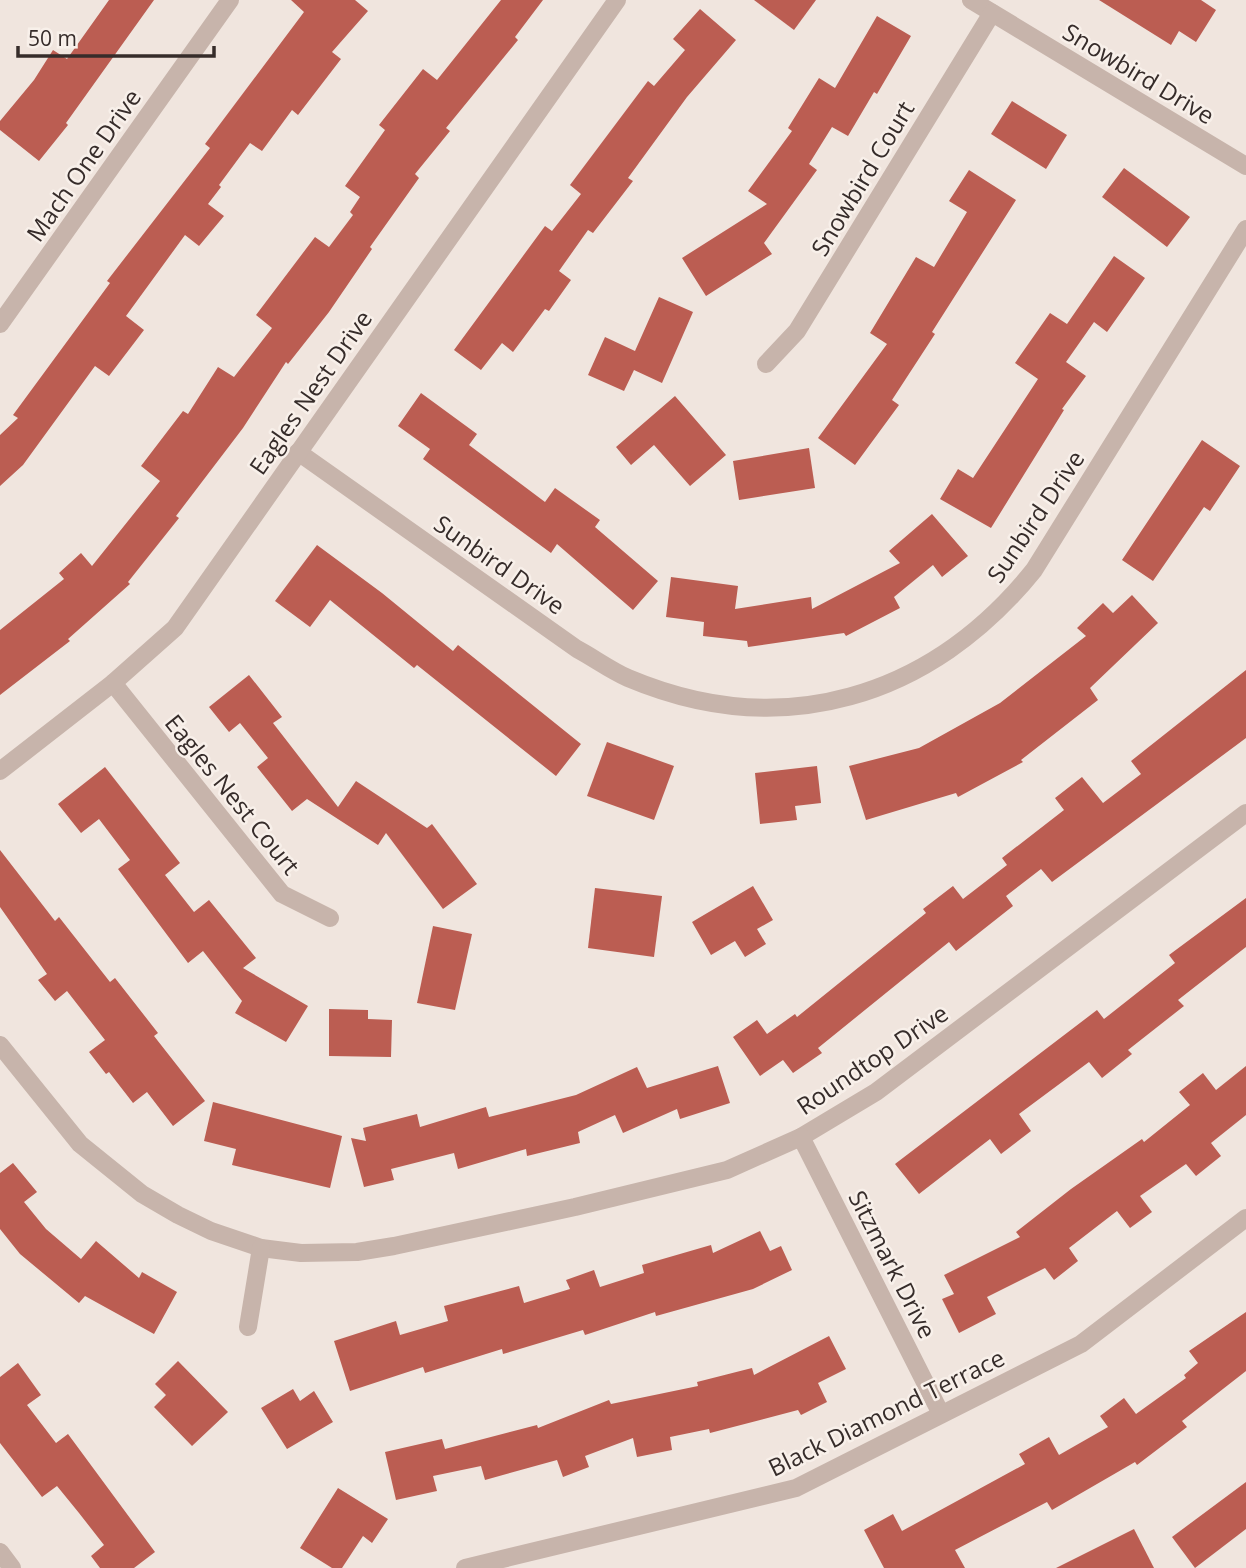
<svg xmlns="http://www.w3.org/2000/svg" width="1246" height="1568" font-family="'Open Sans',sans-serif">
<rect width="100%" height="100%" fill="#f0e5de"/>
<g fill="#bb5d52">
<polygon points="109,0 154,0 66,123 68,125 39,161 0,130 0,121 34,80 53,50 67,59"/>
<polygon points="291,0 355,0 368,11 332,52 341,59 298,115 292,110 262,151 250,143 219,185 221,187 208,204 224,216 199,246 185,235 126,316 144,330 109,376 95,366 23,465 0,486 0,435 18,418 13,415 110,283 107,281 210,148 205,144 304,12"/>
<polygon points="501,0 543,0 515,37 518,40 446,128 450,131 415,174 419,178 370,247 372,249 329,312 288,364 286,362 243,428 176,516 179,518 128,582 130,584 68,639 70,641 0,695 0,630 64,579 59,573 81,553 92,566 160,481 141,466 183,411 188,414 218,367 234,377 272,328 256,315 315,237 329,247 353,215 350,212 360,197 345,186 385,130 379,125 423,69 437,80"/>
<polygon points="754,0 816,0 794,30"/>
<polygon points="1099,0 1201,0 1216,10 1196,42 1179,31 1171,45"/>
<polygon points="700,9 736,40 687,97 628,178 633,181 593,233 588,230 559,271 571,280 549,311 545,309 513,352 502,343 481,370 454,350 545,226 552,231 581,194 570,185 648,81 654,86 685,50 673,39"/>
<polygon points="877,16 911,36 877,94 874,92 848,136 832,127 809,164 817,170 764,243 772,254 706,296 682,258 767,204 748,191 792,131 788,128 819,78 835,88"/>
<polygon points="1012,101 1067,135 1046,169 991,134"/>
<polygon points="1124,168 1190,217 1167,247 1102,197"/>
<polygon points="969,170 1016,200 932,332 935,334 892,400 899,405 855,465 818,438 887,344 870,333 916,257 934,267 967,212 949,201"/>
<polygon points="1114,256 1145,278 1107,332 1094,322 1066,362 1086,376 1062,409 1064,410 991,528 940,499 958,469 973,478 1038,379 1015,363 1050,313 1067,324"/>
<polygon points="659,297 693,312 662,383 634,370 624,391 588,375 605,337 635,351"/>
<polygon points="421,393 477,434 469,445 545,502 555,488 600,520 595,527 658,581 633,610 557,544 551,553 423,459 430,449 398,426"/>
<polygon points="675,396 726,455 690,486 654,445 631,465 616,447"/>
<polygon points="1202,440 1240,466 1210,511 1204,507 1153,581 1122,560"/>
<polygon points="809,448 815,488 739,500 733,461"/>
<polygon points="932,514 968,556 942,577 933,565 894,597 900,608 846,636 844,633 748,647 747,641 703,636 704,622 666,617 671,577 738,586 735,609 811,597 812,609 900,563 889,551"/>
<polygon points="317,545 382,593 453,651 458,645 581,744 556,776 417,665 414,668 330,600 310,627 275,601"/>
<polygon points="1132,595 1158,623 1090,688 1098,700 1021,760 1023,762 958,797 956,793 866,820 849,766 919,748 1000,703 1086,636 1077,628 1103,603 1113,613"/>
<polygon points="1246,670 1246,738 1052,882 1041,869 1006,896 1013,906 956,951 949,942 818,1048 822,1053 793,1073 783,1060 760,1076 733,1037 757,1020 767,1034 795,1014 797,1017 926,913 923,909 953,886 963,899 1007,865 1002,858 1064,810 1055,798 1082,777 1103,803 1141,774 1131,761"/>
<polygon points="249,675 282,717 273,723 338,807 356,781 427,828 432,824 477,884 443,909 386,833 378,845 307,799 292,811 257,767 268,758 240,723 229,732 209,707"/>
<polygon points="607,742 674,766 654,820 587,796"/>
<polygon points="817,766 821,803 795,806 797,820 760,824 755,773"/>
<polygon points="105,767 180,863 165,875 194,912 209,900 256,958 243,968 308,1006 286,1042 235,1013 242,1001 203,951 188,963 118,869 130,860 99,819 81,833 58,804"/>
<polygon points="0,850 55,921 59,917 110,982 115,978 158,1033 154,1036 205,1101 173,1126 147,1092 133,1103 109,1072 106,1074 89,1052 105,1040 67,991 55,1001 38,980 47,974 0,907"/>
<polygon points="753,886 773,920 757,929 766,944 745,957 735,941 711,955 692,922"/>
<polygon points="595,888 662,896 654,957 588,948"/>
<polygon points="1246,898 1246,947 1178,1000 1184,1006 1128,1050 1132,1054 1102,1078 1089,1062 1019,1114 1031,1131 1001,1154 990,1139 919,1194 895,1164 1097,1010 1104,1019 1175,963 1169,955"/>
<polygon points="433,926 472,934 455,1010 417,1003"/>
<polygon points="329,1009 368,1010 368,1019 392,1020 391,1057 329,1056"/>
<polygon points="718,1066 730,1103 680,1119 677,1109 623,1133 615,1115 578,1132 580,1143 527,1156 526,1149 458,1169 454,1153 391,1169 394,1180 364,1187 351,1138 366,1141 363,1128 417,1114 420,1127 486,1107 489,1117 576,1095 637,1067 647,1088"/>
<polygon points="1246,1066 1246,1115 1211,1143 1221,1156 1196,1176 1186,1164 1140,1196 1152,1212 1130,1228 1117,1211 1069,1248 1078,1261 1054,1280 1045,1268 987,1297 996,1314 959,1333 942,1299 954,1294 944,1275 1020,1237 1016,1232 1071,1189 1142,1139 1144,1142 1190,1105 1179,1092 1203,1073 1216,1090"/>
<polygon points="213,1102 342,1136 330,1188 232,1165 236,1149 204,1141"/>
<polygon points="13,1163 37,1192 24,1202 46,1229 81,1259 96,1241 139,1278 142,1272 177,1292 154,1334 85,1296 79,1303 20,1254 0,1229 0,1173"/>
<polygon points="760,1231 770,1251 781,1246 792,1270 753,1289 656,1316 655,1312 585,1335 583,1330 503,1354 502,1349 425,1373 423,1367 350,1391 334,1341 396,1321 400,1335 448,1321 444,1306 519,1286 524,1303 570,1289 566,1280 594,1270 600,1287 644,1273 642,1265 711,1245 713,1253"/>
<polygon points="1246,1312 1246,1371 1182,1421 1187,1427 1137,1465 1135,1462 1052,1510 1047,1502 955,1550 965,1568 884,1568 864,1530 893,1514 902,1531 1025,1464 1019,1454 1049,1437 1059,1455 1108,1427 1100,1416 1124,1398 1136,1414 1186,1378 1184,1375 1198,1363 1189,1351"/>
<polygon points="829,1336 846,1369 818,1383 827,1402 801,1415 798,1410 710,1433 709,1429 670,1437 672,1450 637,1457 633,1438 585,1456 589,1467 563,1477 557,1460 485,1480 481,1466 433,1476 437,1491 396,1500 385,1452 442,1439 445,1449 537,1425 538,1428 609,1400 611,1404 698,1386 697,1382 752,1368 754,1375"/>
<polygon points="178,1361 228,1412 192,1446 154,1407 166,1395 155,1384"/>
<polygon points="18,1363 41,1395 27,1405 56,1443 68,1434 155,1552 134,1568 100,1568 91,1556 104,1545 79,1513 57,1486 42,1497 0,1443 0,1377"/>
<polygon points="293,1389 300,1401 314,1391 333,1422 287,1449 261,1408"/>
<polygon points="1246,1482 1246,1529 1195,1568 1172,1537"/>
<polygon points="338,1488 388,1519 372,1543 363,1536 342,1568 332,1568 300,1548"/>
<polygon points="1134,1529 1154,1568 1056,1568"/>
</g>
<g fill="none" stroke-linecap="round" stroke-linejoin="round">
<g stroke="#c7b4ab" stroke-width="18">
<polyline points="971,0 1246,166"/>
<polyline points="0,324 230,0"/>
<polyline points="766,364 797,331 992,13"/>
<path d="M298,452L577,649C594,658 610,670 628,678C782,743 931,698 1034,570L1246,229"/>
<polyline points="113,683 282,894 330,918"/>
<polyline points="0,771 113,683 175,628 617,0"/>
<polyline points="0,1045 80,1144 142,1194 178,1215 211,1231 261,1248 301,1253 357,1252 394,1246 575,1207 727,1170 801,1137 876,1092 1246,813"/>
<polyline points="801,1137 941,1414"/>
<polyline points="248,1327 261,1248"/>
<polyline points="0,1552 12,1568"/>
<polyline points="465,1568 796,1488 1081,1344 1246,1218"/>
</g>
</g>
<g text-anchor="middle" dominant-baseline="central" stroke-width="5" stroke-linejoin="round" paint-order="stroke">
<g font-size="24" fill="#362c2a" stroke="#f8f0ea">
<text transform="translate(1139 73) rotate(31)">Snowbird Drive</text>
<text transform="translate(83 165) rotate(-55)">Mach One Drive</text>
<text transform="translate(862 178) rotate(-59)">Snowbird Court</text>
<text transform="translate(310 392) rotate(-55)">Eagles Nest Drive</text>
<text transform="translate(1035 516) rotate(-56)">Sunbird Drive</text>
<text transform="translate(500 564) rotate(35)">Sunbird Drive</text>
<text transform="translate(233 794) rotate(51)">Eagles Nest Court</text>
<text transform="translate(872 1059) rotate(-34)">Roundtop Drive</text>
<text transform="translate(893 1264) rotate(63)">Sitzmark Drive</text>
<text transform="translate(886 1412) rotate(-26)">Black Diamond Terrace</text>
</g>
</g>
<path d="M18 46v10h196v-10" fill="none" stroke="#362c2a" stroke-width="3.5"/>
<text x="28" y="46" font-size="21" fill="#362c2a" stroke="#f8f0ea" stroke-width="5" paint-order="stroke">50 m</text>
</svg>
